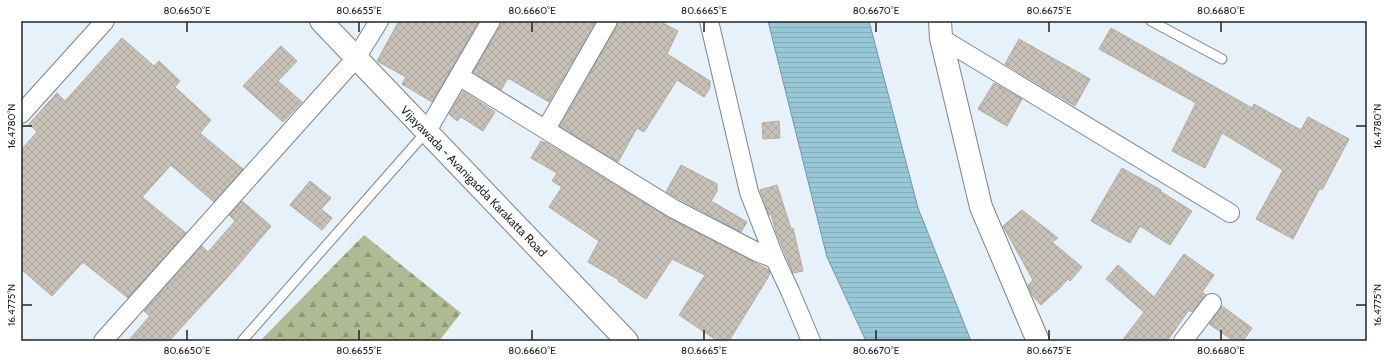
<svg xmlns="http://www.w3.org/2000/svg" width="1388" height="362" font-family="Cabin,sans-serif">
<defs>
<pattern id="forest-firs" width="22" height="20" patternUnits="userSpaceOnUse"><rect width="22" height="20" fill="#afb992"/><path d="M5 1l3.5 6h-7zM16 11l3.5 6h-7z" fill="#8e9677"/></pattern>
<pattern id="water-rules" width="6" height="5" patternUnits="userSpaceOnUse"><rect width="6" height="5" fill="#98c8d7"/><path d="M0 2.5h6" fill="none" stroke="#83acb8"/></pattern>
<pattern id="building-cross-hatch" width="8" height="8" patternUnits="userSpaceOnUse"><rect width="8" height="8" fill="#c8c1b7"/><path d="M0 0l8 8M0 8l8-8" fill="none" stroke="#aba69d"/></pattern>
</defs>
<rect width="100%" height="100%" fill="#e7f1f9"/>
<polygon fill="url(#forest-firs)" points="364,235 461,313 439,341 260,341"/>
<polygon fill="url(#water-rules)" stroke="#7496a2" points="768,21 869,21 918,208 971,341 866,341 827,257"/>
<g fill="url(#building-cross-hatch)" stroke="#b1aba1">
<polygon points="399,21 479,21 432,102 402,84 406,77 377,61"/>
<polygon points="501,21 596,21 549,102 508,78 501,90 473,72 500,26"/>
<polygon points="618,21 659,21 678,31 667,54 710,81 710,88 704,97 677,80 644,132 637,128 618,162 560,126 617,26"/>
<polygon points="1111,28 1252,108 1254,104 1301,130 1308,117 1349,139 1322,190 1320,188 1293,239 1256,219 1283,170 1222,133 1205,168 1172,151 1196,103 1099,49"/>
<polygon points="122,38 154,66 159,61 180,81 175,87 211,120 200,133 243,169 214,202 171,165 142,197 186,233 128,298 83,262 52,296 21,269 21,150 37,132 29,124 57,93 65,101"/>
<polygon points="1019,39 1090,79 1075,106 1005,64"/>
<polygon points="281,46 297,61 278,81 302,102 283,122 243,86"/>
<polygon points="994,83 1022,99 1007,126 978,109"/>
<polygon points="463,91 495,112 483,131 461,117 457,121 449,114"/>
<polygon points="779,121 780,138 763,139 762,123"/>
<polygon points="541,141 545,143 545,142 669,218 769,270 770,273 767,279 729,341 718,341 679,315 705,275 672,259 646,299 618,281 619,280 588,262 599,241 549,207 562,187 552,181 557,173 531,158"/>
<polygon points="681,165 717,184 717,191 711,201 747,222 741,232 666,192"/>
<polygon points="1122,168 1161,190 1160,191 1192,211 1170,245 1140,226 1130,243 1091,221"/>
<polygon points="310,181 331,198 321,209 332,218 322,230 290,205"/>
<polygon points="777,185 791,229 793,228 803,271 793,273 776,232 771,214 769,215 760,190"/>
<polygon points="242,201 271,226 235,269 169,341 128,341 150,316 144,311 202,246 208,252 235,221 229,215"/>
<polygon points="1022,210 1058,238 1052,242 1082,267 1070,281 1068,279 1056,292 1055,292 1041,305 1032,295 1028,285 1033,280 1003,226"/>
<polygon points="1184,254 1214,275 1202,292 1206,295 1192,312 1189,310 1167,341 1122,341 1144,312 1106,279 1118,265 1154,297"/>
<polygon points="1222,306 1252,328 1243,341 1234,341 1209,324"/>
</g>
<g fill="none" stroke-linecap="round" stroke-linejoin="round">
<defs>
<g id="service">
<polyline points="1151,21 1222,59"/>
<polyline points="242,341 427,131"/>
</g>
<g id="minor">
<polyline points="709,21 749,192 775,259 790,291 811,341"/>
<polyline points="941,38 1230,213"/>
<polyline points="459,76 674,209 757,252 775,259"/>
<polyline points="21,114 105,21"/>
<polyline points="546,129 608,21"/>
<polyline points="427,131 491,21"/>
<polyline points="103,341 356,58 379,21"/>
<polyline points="1183,341 1212,303"/>
</g>
<polyline id="tertiary" points="940,21 941,38 981,207 1038,341"/>
<polyline id="primary" points="321,21 627,341"/>
</defs>
<use href="#service" stroke="#7b848b" stroke-width="11"/>
<use href="#minor" stroke="#7b848b" stroke-width="20"/>
<use href="#tertiary" stroke="#7b848b" stroke-width="24"/>
<use href="#primary" stroke="#7b848b" stroke-width="24"/>
<use href="#service" stroke="#fff" stroke-width="9"/>
<use href="#minor" stroke="#fff" stroke-width="18"/>
<use href="#tertiary" stroke="#fff" stroke-width="22"/>
<use href="#primary" stroke="#fff" stroke-width="22"/>
</g>
<path fill="none" stroke="#1f2326" stroke-width="1.5" d="M187,22V32M359,22V32M532,22V32M704,22V32M876,22V32M1049,22V32M1221,22V32M22,126H32M1356,126H1366M22,305H32M1356,305H1366M187,330V340M359,330V340M532,330V340M704,330V340M876,330V340M1049,330V340M1221,330V340"/>
<g text-anchor="middle" dominant-baseline="central" stroke-width="3" stroke-linejoin="round" paint-order="stroke">
<g font-size="12" fill="#1f2326" stroke="#fff">
<text transform="translate(474 181) rotate(46)">Vijayawada - Avanigadda Karakatta Road</text>
</g>
</g>
<rect width="1388" height="362" fill="none" stroke="#ffffff" stroke-width="44"/>
<rect x="22" y="22" width="1344" height="318" fill="none" stroke="#1f2326" stroke-width="1.5"/>
<g font-size="10" text-anchor="middle" fill="#1f2326">
<text x="187" y="14">80.6650°E</text>
<text x="359" y="14">80.6655°E</text>
<text x="532" y="14">80.6660°E</text>
<text x="704" y="14">80.6665°E</text>
<text x="876" y="14">80.6670°E</text>
<text x="1049" y="14">80.6675°E</text>
<text x="1221" y="14">80.6680°E</text>
<text transform="translate(11 126) rotate(-90)" y="4">16.4780°N</text>
<text transform="translate(1377 126) rotate(-90)" y="4">16.4780°N</text>
<text transform="translate(11 305) rotate(-90)" y="4">16.4775°N</text>
<text transform="translate(1377 305) rotate(-90)" y="4">16.4775°N</text>
<text x="187" y="354">80.6650°E</text>
<text x="359" y="354">80.6655°E</text>
<text x="532" y="354">80.6660°E</text>
<text x="704" y="354">80.6665°E</text>
<text x="876" y="354">80.6670°E</text>
<text x="1049" y="354">80.6675°E</text>
<text x="1221" y="354">80.6680°E</text>
</g>
</svg>
